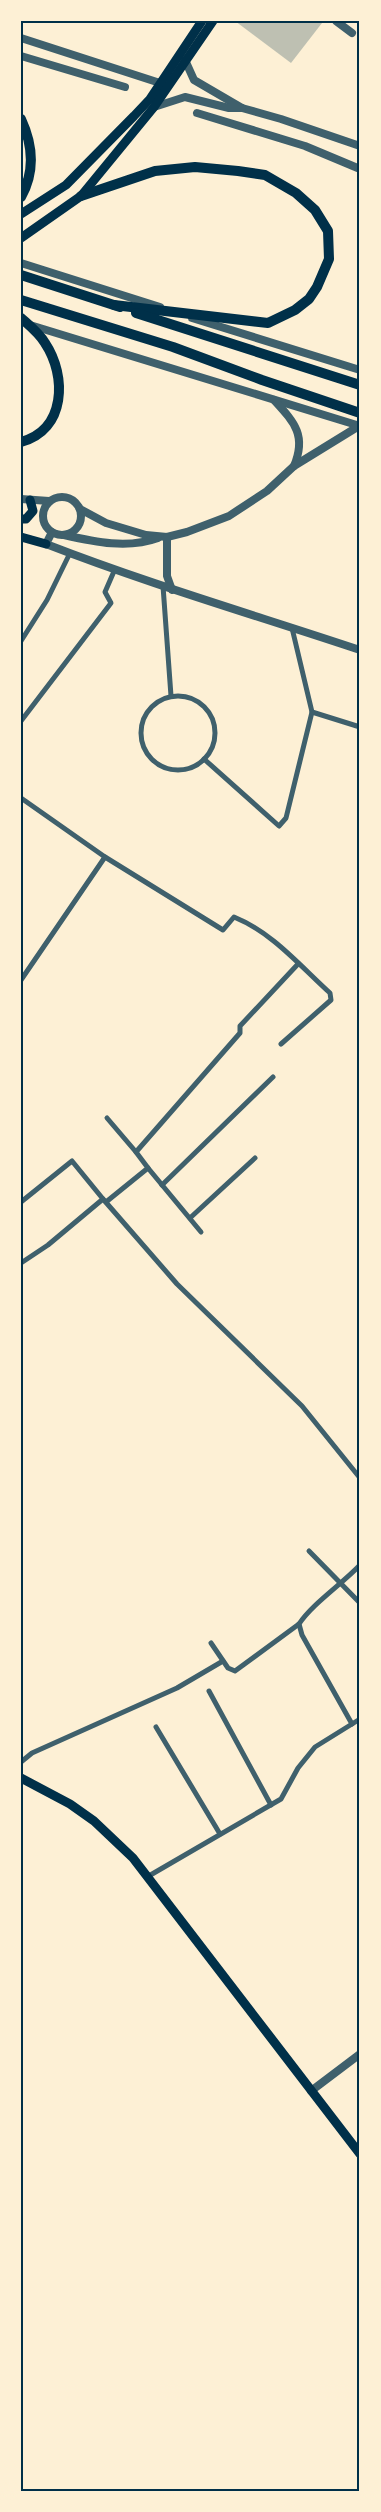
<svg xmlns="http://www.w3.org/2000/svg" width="381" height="2512" font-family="Raleway,sans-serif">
<rect width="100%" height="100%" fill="#fdf0d5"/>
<polygon fill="#bec0b2" points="235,21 319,21 322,23 291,63"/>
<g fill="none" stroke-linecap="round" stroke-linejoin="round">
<g stroke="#3f606c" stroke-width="5">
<polyline points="163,586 171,696"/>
<polyline points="292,628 312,712 360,727"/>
<polyline points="21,641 47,600 70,553"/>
<circle cx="178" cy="733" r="37"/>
<polyline points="21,721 111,603 105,592 115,569"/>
<polyline points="204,759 279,826 286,818 312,712"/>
<path d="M21,798L105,857L223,930L234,917C273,933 299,965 330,993L331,1000L281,1044"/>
<polyline points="21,980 105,857"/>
<polyline points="107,1118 136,1152"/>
<polyline points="148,1168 201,1232"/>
<polyline points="162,1185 273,1077"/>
<polyline points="21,1202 72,1161 103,1199"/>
<polyline points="106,1202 148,1168 136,1152 240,1033 240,1026 298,964"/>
<polyline points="190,1218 255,1158"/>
<polyline points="21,1263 48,1245 103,1199 177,1284 302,1406 360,1478"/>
<polyline points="309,1551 360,1603"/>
<path d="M211,1643L228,1668L235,1671L299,1624C312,1604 342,1584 360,1565"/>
<polyline points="209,1691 271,1805"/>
<polyline points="352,1724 360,1719"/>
<polyline points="156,1727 220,1834"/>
<polyline points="21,1762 32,1753 177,1688 223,1661"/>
<polyline points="147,1877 281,1799 298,1768 315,1747 352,1724 302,1635 299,1624"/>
</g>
<g stroke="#3f606c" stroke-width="8">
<polyline points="336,21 352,33"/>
<polyline points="21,38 160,83"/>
<polyline points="21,56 125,87"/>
<polyline points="185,60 194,80 242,108 281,119 360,146"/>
<polyline points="154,107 185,97 229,108 242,108"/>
<polyline points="197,113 305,146 360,169"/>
<polyline points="21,263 160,307"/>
<polyline points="192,318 360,370"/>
<polyline points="30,325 360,426"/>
<path d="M274,400C294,422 307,435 294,466"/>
<circle cx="62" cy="516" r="19"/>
<polyline points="21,499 49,501"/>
<polyline points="80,509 106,523 146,535 167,537 187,532 229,516 267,491 294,466 359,426"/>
<path d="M52,532L46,544C149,584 255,615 360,650"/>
<path d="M64,535C95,542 128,549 158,538"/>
<polyline points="167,537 167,576 172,590"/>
<polyline points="311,2091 360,2054"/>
</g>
<g stroke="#003049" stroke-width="9">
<polyline points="21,214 66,185 134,116 150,99 202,21"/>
<polyline points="21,238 81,196 154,107 213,21"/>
<polyline points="21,519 26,519 33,511 30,500"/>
<polyline points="21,537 46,544"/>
<polyline points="21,1778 70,1804 94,1821 133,1858 360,2154"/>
</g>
<g stroke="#003049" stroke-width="10">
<path d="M21,119C33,145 35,172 21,197"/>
<polyline points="81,196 155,171 195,167 238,171 265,175 296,193 315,210 328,231 329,259 317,287 309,299 295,310 268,323 114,305"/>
<polyline points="21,275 120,307"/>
<polyline points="21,300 173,347 262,380 360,413"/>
<polyline points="136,313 360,385"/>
<path d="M21,318C30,326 39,333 45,343C67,376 66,430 21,442"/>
</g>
</g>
<rect width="381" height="2512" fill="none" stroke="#fdf0d5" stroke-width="45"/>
<rect x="22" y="22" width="336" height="2468" fill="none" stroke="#003049" stroke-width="2"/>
</svg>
